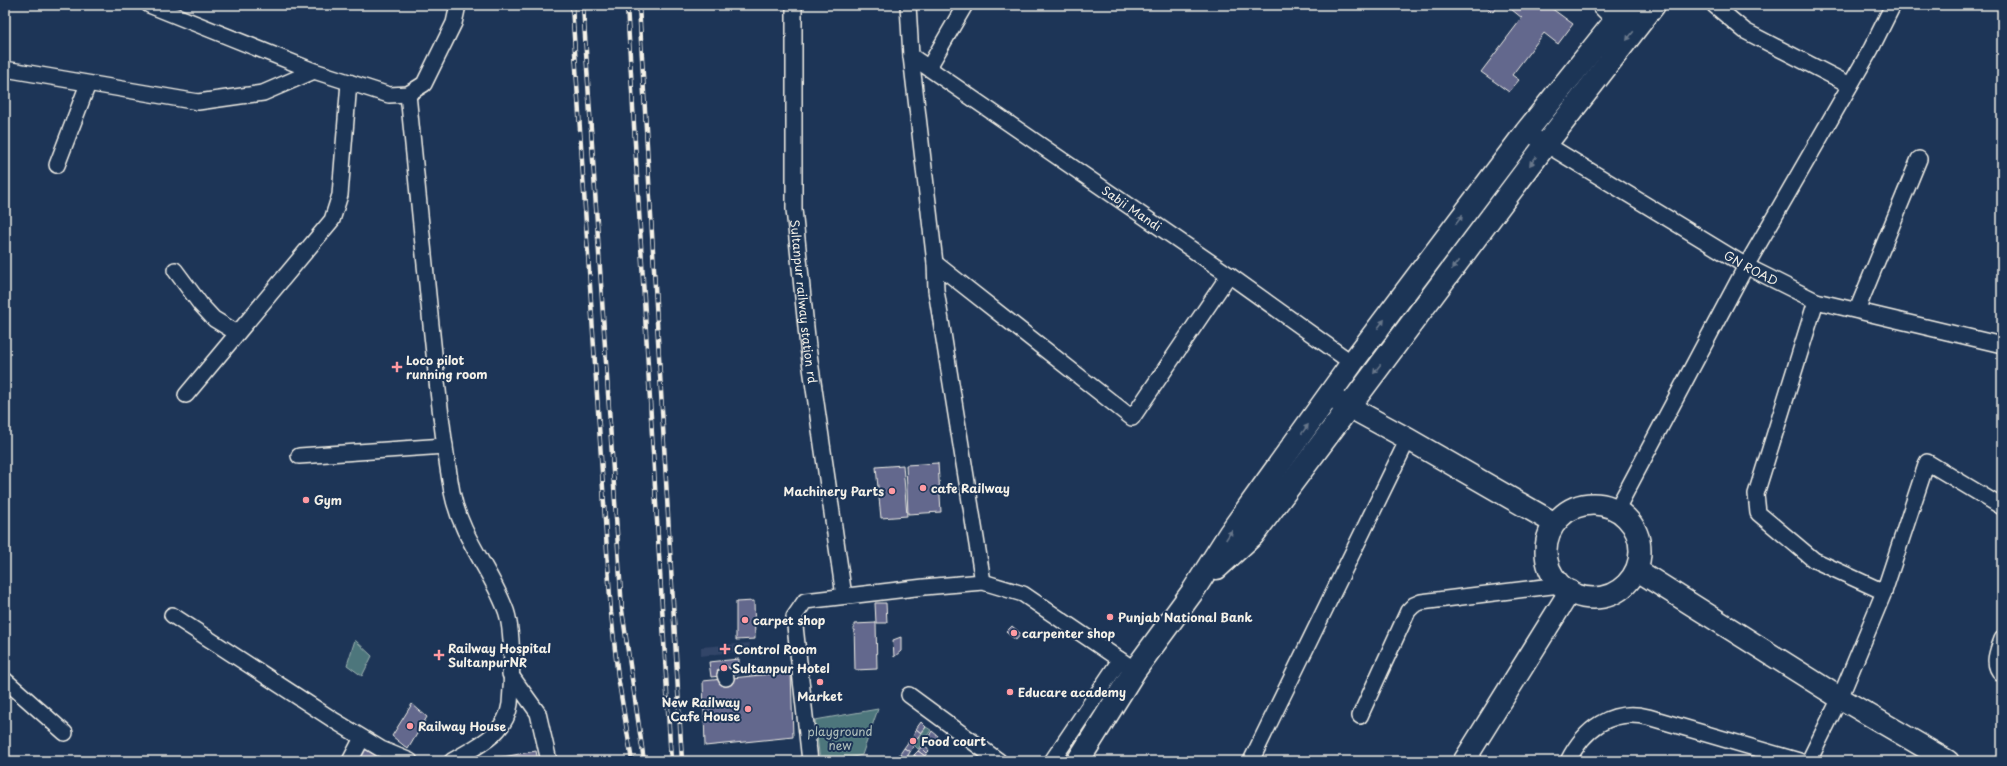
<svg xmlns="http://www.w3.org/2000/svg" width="2007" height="766" font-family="'Playpen Sans',sans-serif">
<rect width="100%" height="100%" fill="#1d3557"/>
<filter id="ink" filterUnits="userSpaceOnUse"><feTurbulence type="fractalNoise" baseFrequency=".025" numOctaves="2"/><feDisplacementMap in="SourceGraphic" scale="8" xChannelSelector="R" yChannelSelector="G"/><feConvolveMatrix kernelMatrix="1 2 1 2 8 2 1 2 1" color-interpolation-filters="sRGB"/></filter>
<g filter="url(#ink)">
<polygon fill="#324467" points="750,643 749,650 701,656 701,647"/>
<g fill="#4d767b" stroke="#a0b4b2">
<polygon points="355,640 372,656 362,676 347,665"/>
<polygon points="878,709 862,755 836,761 820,761 815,720"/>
<polygon points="926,727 931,730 918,749 914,745"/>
</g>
<g fill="#63678d" stroke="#f4f1e8">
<polygon points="1484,5 1498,5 1493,12"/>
<polygon points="1506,5 1547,5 1573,24 1558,44 1544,33 1512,75 1519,80 1509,92 1481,72 1522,18"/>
<polygon points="938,463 941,512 908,514 906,465"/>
<polygon points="903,465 907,516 881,518 876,467"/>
<polygon points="754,601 755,639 736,640 736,602"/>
<polygon points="875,603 886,603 887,623 876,623"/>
<polygon points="876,623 877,669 855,670 854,624"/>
<polygon points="1012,626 1021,634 1016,640 1006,632"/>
<polygon points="901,637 901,651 894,657 893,640"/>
<polygon points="739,659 739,674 711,677 709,662"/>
<polygon points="791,672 793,737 705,746 703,681"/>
<polygon points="412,704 427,717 408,749 392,736"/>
<polygon points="921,722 926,727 921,733 916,729"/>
<polygon points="916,729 921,733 916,740 913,737"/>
<polygon points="932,731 938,736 934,744 928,738"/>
<polygon points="913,737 916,740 914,745 909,741"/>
<polygon points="909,741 914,745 910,752 904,748"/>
<polygon points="923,743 929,751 927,753 921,747"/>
<polygon points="364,745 396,761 353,761"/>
<polygon points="921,747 927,753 925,756 918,751"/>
<polygon points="904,748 910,752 906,759 900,754"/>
<polygon points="536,751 538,761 481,761"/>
<polygon points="918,751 925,756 921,760 914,755"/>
<polygon points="900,754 906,759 905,761 896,759"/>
<polygon points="914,755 921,760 920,761 912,761"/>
</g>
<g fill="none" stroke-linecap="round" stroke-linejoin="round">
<defs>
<g id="street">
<polyline points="149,5 314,71 389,95 408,94 424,84 454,23 458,5"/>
<path id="s1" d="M794,5V209L808,347L844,596"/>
<polyline points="908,5 911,56 935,263 936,290 983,582"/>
<polyline points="1714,5 1745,31 1850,85"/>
<path id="s2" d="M911,56L1229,275L1352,363"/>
<polyline points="929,67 965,5"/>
<polyline points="5,69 198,102 263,93 314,71"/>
<path d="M408,94C415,171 423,248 431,325C437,381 442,437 452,492C461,537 489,567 505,608C514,629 512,681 510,704C506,735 475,747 452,761"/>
<path id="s3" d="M1526,132L1746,266L1816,301L2002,345"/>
<polyline points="57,165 88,84"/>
<polyline points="935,263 1132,418 1229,275"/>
<polyline points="175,270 201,305 214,319 237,333"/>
<polyline points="1816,301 1756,494 1758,513 1814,560 1884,592 1927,462 2002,507"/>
<polyline points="1857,310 1919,159"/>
<polyline points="186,395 332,220 340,195 349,82"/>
<polyline points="299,456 445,446"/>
<polyline points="1617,509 1746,266 1871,49 1893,5"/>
<polyline points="172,615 335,721 381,749 410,761"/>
<path d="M2002,639C1998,651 1991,664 2002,674"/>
<polyline points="510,674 538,713 549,761"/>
<polyline points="725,675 726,678"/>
<polyline points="5,680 65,733"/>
<polyline points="909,695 999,761"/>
<polyline points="1360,716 1408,611 1414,605 1421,602 1560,585"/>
<polyline points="350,761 362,738"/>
<polyline points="810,761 794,617 805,601 924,587 983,582 1023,594 1135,670"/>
<polyline points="1052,761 1120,660"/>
<polyline points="1251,761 1408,439"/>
<path d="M1568,761C1584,729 1611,708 1648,717L1799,761"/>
<polyline points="1809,761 1840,698 1884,592"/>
</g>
<g id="secondary">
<polyline points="1603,5 1617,19"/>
<polyline points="1333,398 1408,439 1554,523"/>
<circle cx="1593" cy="551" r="47"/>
<polyline points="1637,570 1840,698 1948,761"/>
<polyline points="1464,761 1570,591"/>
</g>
<g id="primary">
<polyline points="1217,568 1253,535 1546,144 1654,5"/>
<polyline points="1078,761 1135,670 1193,591 1230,533 1352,363 1526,132 1628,5"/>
</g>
</defs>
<use href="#street" stroke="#f4f1e8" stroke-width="18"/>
<use href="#secondary" stroke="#f4f1e8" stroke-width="24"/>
<use href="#primary" stroke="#f4f1e8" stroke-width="25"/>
<use href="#street" stroke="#1d3557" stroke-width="15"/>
<use href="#secondary" stroke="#1d3557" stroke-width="21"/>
<use href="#primary" stroke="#1d3557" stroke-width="22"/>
<defs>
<g id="rail">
<polyline points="572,5 611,613 618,677 632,761"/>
<polyline points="583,5 622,610 644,761"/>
<polyline points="627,5 671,761"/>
<polyline points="639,5 682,761"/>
</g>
</defs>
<use href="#rail" stroke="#f4f1e8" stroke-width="4.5"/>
<use href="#rail" stroke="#1d3557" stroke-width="3" stroke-dasharray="9" stroke-linecap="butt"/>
</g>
<defs><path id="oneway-solid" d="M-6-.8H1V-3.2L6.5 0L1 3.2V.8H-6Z"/></defs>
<g fill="#68778a">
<use href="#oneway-solid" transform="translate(1630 36) rotate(128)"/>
<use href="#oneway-solid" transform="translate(1533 161) rotate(127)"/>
<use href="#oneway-solid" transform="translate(1459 220) rotate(-53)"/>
<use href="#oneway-solid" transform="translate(1455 265) rotate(127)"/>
<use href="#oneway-solid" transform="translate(1381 324) rotate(-53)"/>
<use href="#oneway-solid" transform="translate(1377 369) rotate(127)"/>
<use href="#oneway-solid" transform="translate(1305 429) rotate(-54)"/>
<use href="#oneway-solid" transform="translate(1229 535) rotate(-57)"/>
</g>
</g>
<g fill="#ff9aa2" stroke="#1d3557" stroke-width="1.5">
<path d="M395 361h4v4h4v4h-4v4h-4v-4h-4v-4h4z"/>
<circle cx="923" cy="488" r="4"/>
<circle cx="892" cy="491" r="4"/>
<circle cx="306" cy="500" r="4"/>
<circle cx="1110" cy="617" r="4"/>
<circle cx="745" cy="620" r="4"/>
<circle cx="1014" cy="633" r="4"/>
<path d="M723 643h4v4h4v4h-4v4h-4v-4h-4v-4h4z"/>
<path d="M437 649h4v4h4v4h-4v4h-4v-4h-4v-4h4z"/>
<circle cx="724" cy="668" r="4"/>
<circle cx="820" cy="682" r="4"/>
<circle cx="1010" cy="692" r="4"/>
<circle cx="748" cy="709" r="4"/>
<circle cx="410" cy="726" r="4"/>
<circle cx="913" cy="741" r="4"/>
</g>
<g text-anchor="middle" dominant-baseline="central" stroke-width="4" stroke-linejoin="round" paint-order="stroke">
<g font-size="12" fill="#f4f1e8" stroke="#1d3557">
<text stroke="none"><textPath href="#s2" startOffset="268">Sabji Mandi</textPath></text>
<text stroke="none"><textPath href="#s3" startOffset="263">GN ROAD</textPath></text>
<text stroke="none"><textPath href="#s1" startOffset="297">Sultanpur railway station rd</textPath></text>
</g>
<g font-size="12" font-weight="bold" fill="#f4f1e8" stroke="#1d3557" text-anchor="start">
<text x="406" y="360">Loco pilot<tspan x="406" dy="14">running room</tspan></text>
<text x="931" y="488">cafe Railway</text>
<text x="884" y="491" text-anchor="end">Machinery Parts</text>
<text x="314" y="500">Gym</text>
<text x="1118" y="617">Punjab National Bank</text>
<text x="753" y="620">carpet shop</text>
<text x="1022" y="633">carpenter shop</text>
<text x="448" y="648">Railway Hospital<tspan x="448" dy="14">SultanpurNR</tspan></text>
<text x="734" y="649">Control Room</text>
<text x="732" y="668">Sultanpur Hotel</text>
<text x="1018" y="692">Educare academy</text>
<text x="820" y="696" text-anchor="middle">Market</text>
<text x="740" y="702" text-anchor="end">New Railway<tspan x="740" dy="14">Cafe House</tspan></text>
<text x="418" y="726">Railway House</text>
<text x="921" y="741">Food court</text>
</g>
<g font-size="12" fill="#b1c0bc" stroke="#1d3557">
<text x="840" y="731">playground<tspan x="840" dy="14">new</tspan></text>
</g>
</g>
<rect width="2007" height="766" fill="none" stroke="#1d3557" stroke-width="20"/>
<rect x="10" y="10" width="1987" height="746" fill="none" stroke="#f4f1e8" stroke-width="1.5" filter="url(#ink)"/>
</svg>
